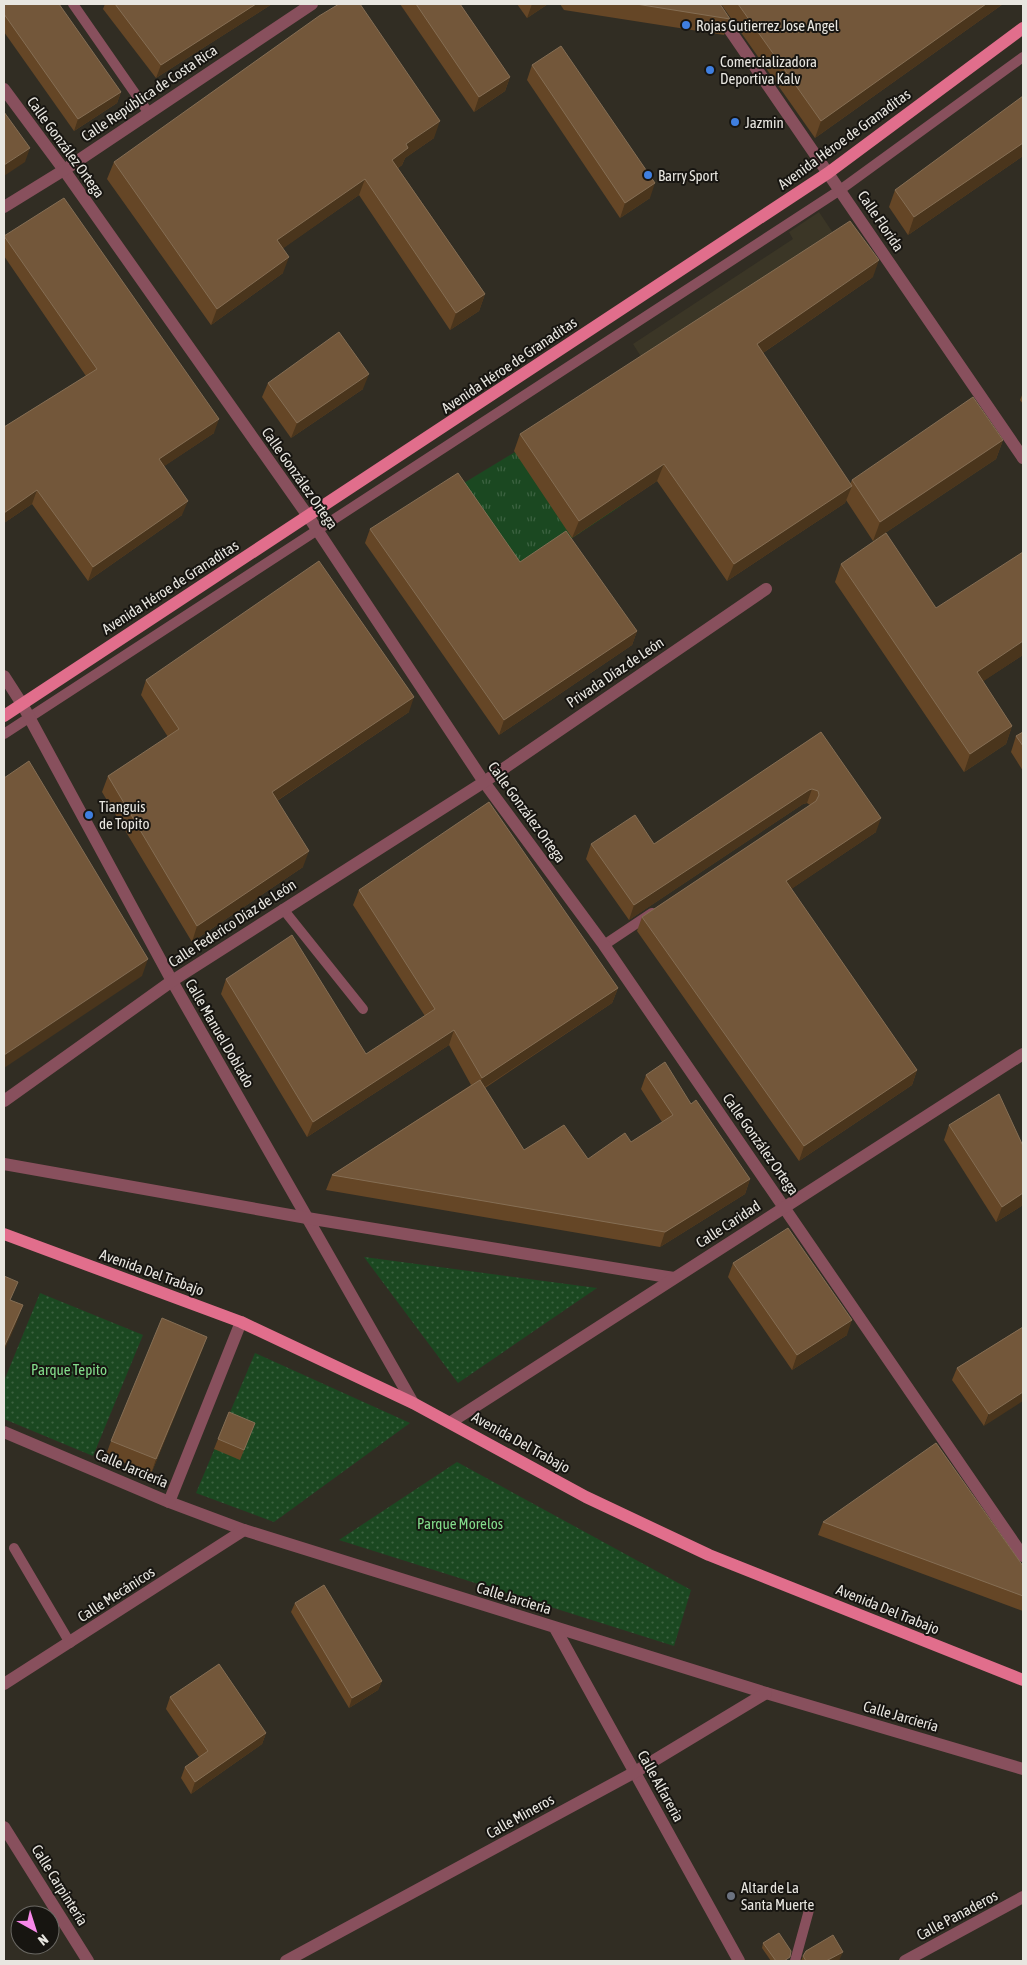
<svg xmlns="http://www.w3.org/2000/svg" width="1027" height="1965" font-family="'Asap Condensed',sans-serif">
<defs>
<pattern id="grass-tufts" width="24" height="20" patternUnits="userSpaceOnUse" patternTransform="scale(1.25)"><rect width="24" height="20" fill="#1b4821"/><path d="M3 7l-1-3M5 7V3M7 7l1-3M15 17l-1-3M17 17v-4M19 17l1-3" fill="none" stroke="#3c6241"/></pattern>
<pattern id="park-dots" width="8" height="8" patternUnits="userSpaceOnUse" patternTransform="scale(1.25)"><rect width="8" height="8" fill="#1b4821"/><path d="M2 2h.1M6 6h.1" fill="none" stroke="#3c6241" stroke-width="1.8" stroke-linecap="round"/></pattern>
</defs>
<rect width="100%" height="100%" fill="#312d23"/>
<polygon fill="#3b3626" points="819,212 837,239 647,366 633,344 793,239 789,232"/>
<polygon fill="url(#grass-tufts)" points="561,424 621,506 515,576 454,489"/>
<g fill="url(#park-dots)">
<polygon points="364,1257 597,1288 458,1383"/>
<polygon points="40,1293 143,1335 93,1456 4,1419 4,1381"/>
<polygon points="255,1353 410,1423 274,1522 196,1493"/>
<polygon points="457,1462 691,1590 674,1646 339,1540"/>
</g>
<g fill="none" stroke-linecap="round" stroke-linejoin="round">
<g stroke="#88505d" stroke-width="10">
<polyline points="73,4 148,112"/>
<polyline points="4,734 840,190 1023,57"/>
<polyline points="283,909 363,1009"/>
<polyline points="604,945 652,913"/>
<polyline points="14,1548 70,1643"/>
<polyline points="795,1961 809,1910"/>
</g>
<g stroke="#88505d" stroke-width="12">
<polyline points="712,4 1023,458"/>
<polyline points="4,89 64,170 308,516 484,782 604,945 1023,1556"/>
<polyline points="4,207 64,170 312,4"/>
<polyline points="4,676 22,704 172,981 413,1403"/>
<polyline points="4,1101 172,981 484,782 766,589"/>
<polyline points="4,1164 307,1218 674,1278"/>
<polyline points="451,1422 1023,1054"/>
<polyline points="4,1432 169,1502 244,1530 766,1693 1023,1769"/>
<polyline points="169,1502 241,1322"/>
<polyline points="555,1628 739,1961"/>
<polyline points="4,1684 244,1530"/>
<polyline points="4,1827 88,1961"/>
<polyline points="286,1961 635,1772 766,1693"/>
<polyline points="905,1961 1023,1897"/>
</g>
<g stroke="#e16e8c" stroke-width="12">
<polyline points="4,716 828,173 1023,28"/>
<polyline points="4,1234 241,1322 413,1403 586,1497 709,1555 1023,1680"/>
</g>
</g>
<g fill="#654626">
<polygon points="4,4 121,92 117,103 74,131 4,32"/>
<polygon points="105,4 272,4 156,78 103,9"/>
<polygon points="400,4 460,4 510,77 505,91 474,112"/>
<polygon points="517,4 548,4 527,18"/>
<polygon points="560,4 720,4 730,19 724,35 564,10"/>
<polygon points="721,4 1003,4 815,138"/>
<polygon points="532,65 650,198 620,218 527,80"/>
<polygon points="1023,96 1023,156 908,235 889,207 895,190"/>
<polygon points="434,138 405,158 402,165 398,168 485,294 479,311 450,330 359,195 283,248 283,273 211,325 107,179 114,162"/>
<polygon points="4,236 214,433 164,466 182,515 88,581 32,504 4,523 4,427 86,376 4,256"/>
<polygon points="873,277 763,353 850,484 852,480 1003,440 996,459 873,541 846,500 845,503 727,581 657,481 572,538 514,451 520,434"/>
<polygon points="268,383 363,389 291,438 262,397"/>
<polygon points="1023,393 1023,404 1020,400"/>
<polygon points="370,529 520,562 637,631 632,645 499,735 365,543"/>
<polygon points="841,564 936,608 1023,655 983,681 1012,726 1006,744 964,772 835,582"/>
<polygon points="146,680 409,712 277,801 303,867 192,942 102,792 108,776 168,737 141,695"/>
<polygon points="821,732 876,832 791,889 917,1070 912,1085 799,1161 637,931 642,917 810,805 807,803 803,804 629,920 586,859 591,844 654,844"/>
<polygon points="1023,732 1023,771 1011,752 1016,736"/>
<polygon points="359,890 618,988 612,1003 485,1088 524,1150 588,1159 631,1142 662,1122 641,1089 646,1075 691,1104 750,1179 745,1194 660,1247 326,1190 332,1175 471,1085 449,1045 307,1137 221,994 226,979 366,1054 425,1016 353,905"/>
<polygon points="949,1125 1023,1146 1023,1205 996,1222 944,1140"/>
<polygon points="733,1263 847,1335 792,1370 728,1277"/>
<polygon points="1023,1327 984,1426 952,1380 957,1368"/>
<polygon points="207,1337 151,1474 106,1455 111,1441"/>
<polygon points="255,1423 240,1460 214,1449 218,1439"/>
<polygon points="823,1522 1023,1566 1023,1611 818,1535"/>
<polygon points="295,1603 382,1681 378,1690 349,1708 291,1612"/>
<polygon points="170,1697 266,1733 262,1744 191,1794 181,1778 185,1767 199,1757 166,1709"/>
<polygon points="763,1943 788,1961 771,1961 762,1948"/>
<polygon points="803,1956 839,1961 801,1961"/>
</g>
<g fill="#4a351c">
<polygon points="256,4 272,4 156,78 161,65"/>
<polygon points="532,4 548,4 527,18"/>
<polygon points="986,4 1003,4 815,138 821,121"/>
<polygon points="510,77 505,91 474,112 479,97"/>
<polygon points="121,92 117,103 74,131 78,119"/>
<polygon points="440,121 434,138 405,158 402,165 386,176 392,160 406,144"/>
<polygon points="1023,143 1023,156 908,235 914,217"/>
<polygon points="30,148 25,162 4,176 4,165"/>
<polygon points="365,179 359,195 271,257 277,240"/>
<polygon points="655,183 650,198 620,218 625,203"/>
<polygon points="289,257 283,273 211,325 217,309"/>
<polygon points="879,260 873,277 751,361 757,344"/>
<polygon points="485,294 479,311 450,330 456,313"/>
<polygon points="369,374 363,389 291,438 297,423"/>
<polygon points="219,419 214,433 154,473 159,459"/>
<polygon points="1003,440 996,459 873,541 880,522"/>
<polygon points="664,464 657,481 572,538 579,521"/>
<polygon points="852,486 845,503 727,581 734,564"/>
<polygon points="37,490 32,504 4,523 4,513"/>
<polygon points="188,501 182,515 88,581 93,567"/>
<polygon points="637,631 632,645 499,735 504,720"/>
<polygon points="1023,641 1023,655 970,690 977,672"/>
<polygon points="414,697 409,712 266,808 272,792"/>
<polygon points="1012,726 1006,744 964,772 970,754"/>
<polygon points="812,789 807,803 803,804 629,920 634,905 809,790"/>
<polygon points="881,818 876,832 781,896 786,881"/>
<polygon points="309,851 303,867 192,942 197,926"/>
<polygon points="148,959 142,976 4,1068 4,1055"/>
<polygon points="618,988 612,1003 476,1093 482,1078"/>
<polygon points="454,1030 449,1045 307,1137 313,1122"/>
<polygon points="917,1070 912,1085 799,1161 804,1146"/>
<polygon points="750,1179 745,1194 660,1247 665,1232"/>
<polygon points="1023,1193 1023,1205 996,1222 1002,1207"/>
<polygon points="23,1305 16,1324 4,1351 4,1347"/>
<polygon points="852,1320 847,1335 792,1370 797,1355"/>
<polygon points="207,1337 202,1351 151,1474 156,1459"/>
<polygon points="1023,1392 1023,1401 984,1426 989,1414"/>
<polygon points="382,1681 378,1690 349,1708 352,1698"/>
<polygon points="266,1733 262,1744 191,1794 195,1782"/>
<polygon points="843,1952 839,1961 826,1961"/>
</g>
<g fill="#73573a" stroke="#856e54">
<polygon points="4,4 59,4 121,92 78,119 4,14"/>
<polygon points="115,4 256,4 161,65"/>
<polygon points="339,4 360,4 440,121 406,144 408,148 392,160 485,294 456,313 365,179 277,240 289,257 217,309 114,162 319,16"/>
<polygon points="416,4 460,4 510,77 479,97"/>
<polygon points="636,4 720,4 730,19"/>
<polygon points="738,4 986,4 821,121"/>
<polygon points="561,46 655,183 625,203 532,65"/>
<polygon points="1023,96 1023,143 914,217 895,190"/>
<polygon points="4,112 30,148 4,165"/>
<polygon points="64,198 219,419 159,459 188,501 93,567 37,490 4,513 4,427 97,369 4,236"/>
<polygon points="850,221 879,260 757,344 852,486 734,564 664,464 579,521 520,434"/>
<polygon points="339,332 369,374 297,423 268,383"/>
<polygon points="973,397 1003,440 880,522 852,480"/>
<polygon points="458,473 520,562 566,531 637,631 504,720 370,529"/>
<polygon points="886,533 936,608 1023,552 1023,641 977,672 1012,726 970,754 841,564"/>
<polygon points="319,561 414,697 272,792 309,851 197,926 108,776 179,729 146,680"/>
<polygon points="821,732 881,818 786,881 917,1070 804,1146 642,917 816,801 819,795 818,791 812,789 809,790 634,905 591,844 635,815 654,844"/>
<polygon points="1023,732 1023,746 1016,736"/>
<polygon points="29,761 148,959 4,1055 4,778"/>
<polygon points="489,802 618,988 482,1078 454,1030 313,1122 226,979 292,935 366,1054 435,1009 359,890"/>
<polygon points="665,1062 691,1104 696,1100 750,1179 665,1232 332,1175 480,1080 524,1150 564,1125 588,1159 625,1133 631,1142 673,1115 646,1075"/>
<polygon points="999,1094 1023,1146 1023,1193 1002,1207 949,1125"/>
<polygon points="788,1228 852,1320 797,1355 733,1263"/>
<polygon points="4,1276 18,1282 10,1300 23,1305 4,1347"/>
<polygon points="162,1318 207,1337 156,1459 111,1441"/>
<polygon points="1023,1327 1023,1392 989,1414 957,1368"/>
<polygon points="229,1412 255,1423 244,1450 218,1439"/>
<polygon points="936,1443 1023,1566 1023,1596 823,1522"/>
<polygon points="324,1585 382,1681 352,1698 295,1603"/>
<polygon points="219,1664 266,1733 195,1782 185,1767 208,1751 170,1697"/>
<polygon points="779,1933 791,1951 790,1957 784,1961 776,1961 763,1943"/>
<polygon points="833,1935 843,1952 826,1961 806,1961 803,1956 806,1951"/>
</g>
<g fill="#3f7fe0" stroke="#171511" stroke-width="2">
<circle cx="686" cy="25" r="5"/>
<circle cx="710" cy="70" r="5"/>
<circle cx="735" cy="122" r="5"/>
<circle cx="648" cy="175" r="5"/>
<circle cx="89" cy="815" r="5"/>
</g>
<circle fill="#6b7280" stroke="#171511" stroke-width="2" cx="731" cy="1896" r="5"/>
<g text-anchor="middle" dominant-baseline="central" stroke-width="4" stroke-linejoin="round" paint-order="stroke">
<g font-size="15" fill="#e8e6e0" stroke="#171511" text-anchor="start">
<text x="696" y="25">Rojas Gutierrez Jose Angel</text>
<text x="720" y="61">Comercializadora<tspan x="720" dy="17">Deportiva Kalv</tspan></text>
<text x="745" y="122">Jazmin</text>
<text x="658" y="175">Barry Sport</text>
<text x="99" y="806">Tianguis<tspan x="99" dy="17">de Topito</tspan></text>
<text x="741" y="1887">Altar de La<tspan x="741" dy="17">Santa Muerte</tspan></text>
</g>
<g font-size="15" fill="#e8e6e0" stroke="#171511">
<text transform="translate(149 93) rotate(-34)">Calle República de Costa Rica</text>
<text transform="translate(844 139) rotate(-36)">Avenida Héroe de Granaditas</text>
<text transform="translate(66 147) rotate(54)">Calle González Ortega</text>
<text transform="translate(881 221) rotate(56)">Calle Florida</text>
<text transform="translate(509 365) rotate(-34)">Avenida Héroe de Granaditas</text>
<text transform="translate(300 478) rotate(55)">Calle González Ortega</text>
<text transform="translate(170 587) rotate(-33)">Avenida Héroe de Granaditas</text>
<text transform="translate(615 672) rotate(-34)">Privada Díaz de León</text>
<text transform="translate(527 812) rotate(54)">Calle González Ortega</text>
<text transform="translate(232 923) rotate(-33)">Calle Federico Díaz de León</text>
<text transform="translate(220 1033) rotate(60)">Calle Manuel Doblado</text>
<text transform="translate(761 1144) rotate(55)">Calle González Ortega</text>
<text transform="translate(728 1224) rotate(-33)">Calle Caridad</text>
<text transform="translate(152 1272) rotate(20)">Avenida Del Trabajo</text>
<text transform="translate(521 1442) rotate(29)">Avenida Del Trabajo</text>
<text transform="translate(132 1468) rotate(23)">Calle Jarciería</text>
<text transform="translate(116 1594) rotate(-33)">Calle Mecánicos</text>
<text transform="translate(514 1598) rotate(17)">Calle Jarciería</text>
<text transform="translate(888 1609) rotate(22)">Avenida Del Trabajo</text>
<text transform="translate(901 1716) rotate(16)">Calle Jarciería</text>
<text transform="translate(661 1786) rotate(61)">Calle Alfareria</text>
<text transform="translate(520 1816) rotate(-29)">Calle Mineros</text>
<text transform="translate(60 1885) rotate(58)">Calle Carpintería</text>
<text transform="translate(957 1915) rotate(-28)">Calle Panaderos</text>
</g>
<g font-size="15" fill="#83dc8b" stroke="#171511">
<text x="69" y="1369">Parque Tepito</text>
<text x="460" y="1523">Parque Morelos</text>
</g>
</g>
<rect width="1027" height="1965" fill="none" stroke="#e8e6e0" stroke-width="10"/>
<g transform="translate(35 1930) rotate(141)"><circle r="24" fill="#171511" stroke="#6b6964"/>
<path d="M0-4L9 19L0 12L-9 19Z" fill="#f888ea"/>
<text y="-8" font-size="14" font-weight="bold" text-anchor="middle" fill="#e8e6e0">N</text>
</g>
</svg>
